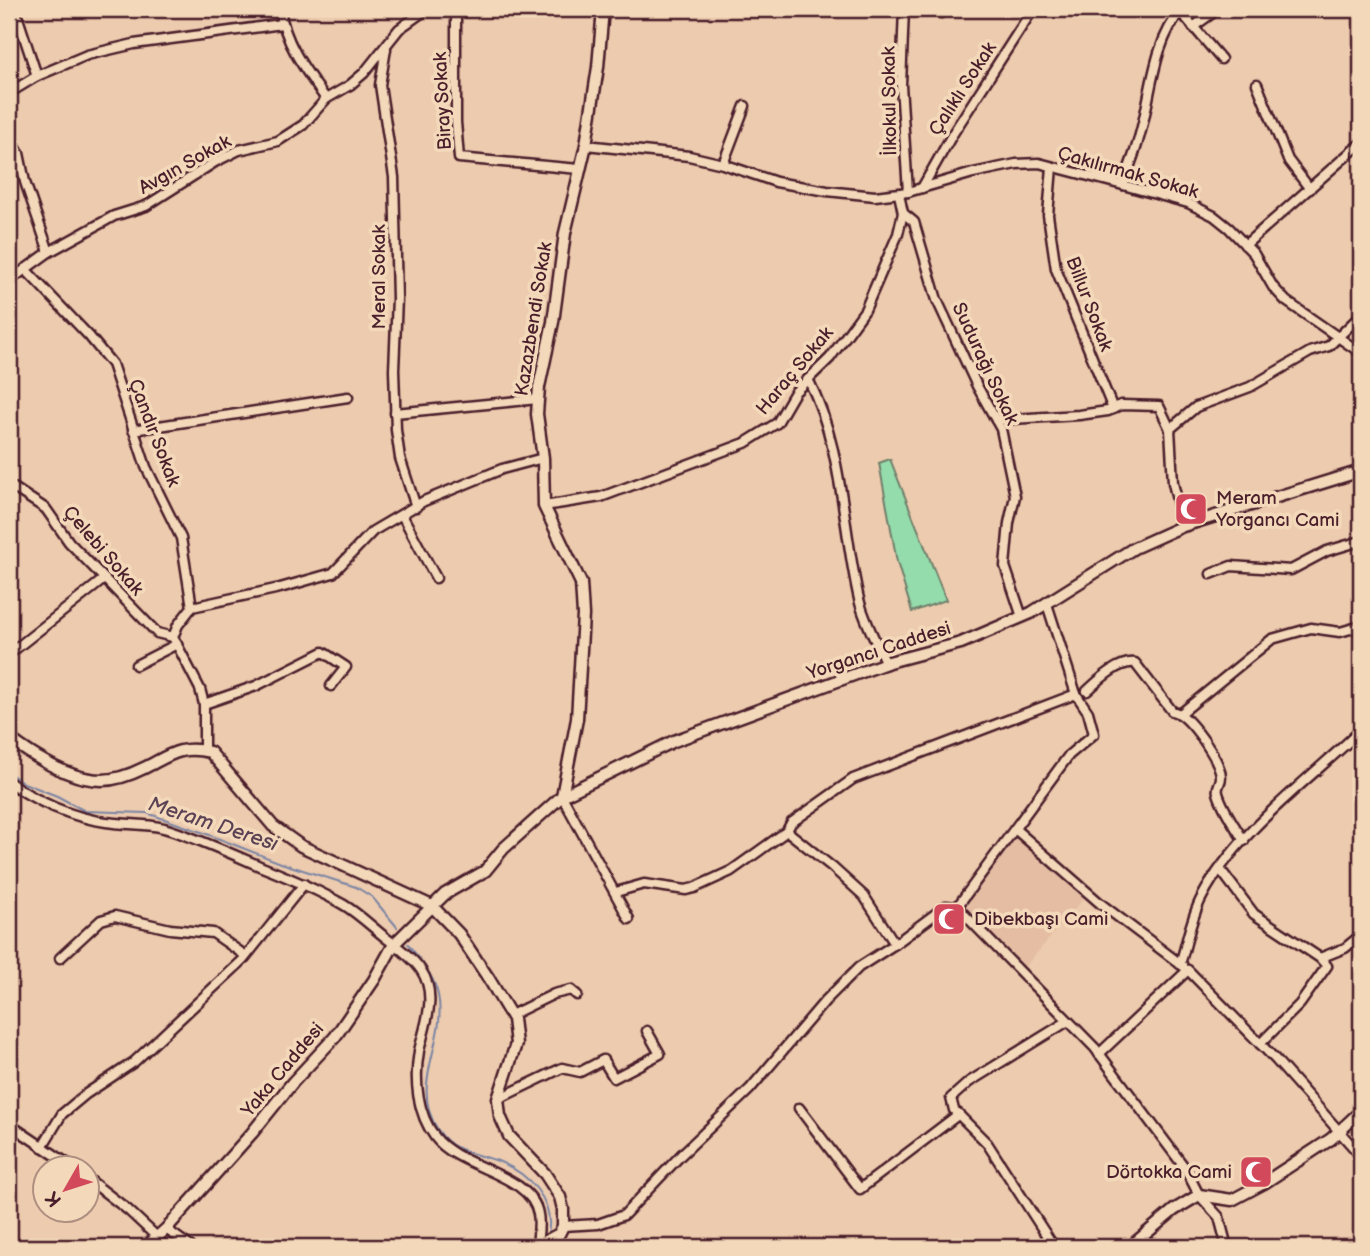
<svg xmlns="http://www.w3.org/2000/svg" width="1370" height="1256" font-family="'Balsamiq Sans',sans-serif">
<rect width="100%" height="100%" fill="#edcbae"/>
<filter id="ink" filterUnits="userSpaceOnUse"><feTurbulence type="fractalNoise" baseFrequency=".0143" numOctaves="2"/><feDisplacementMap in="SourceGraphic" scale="14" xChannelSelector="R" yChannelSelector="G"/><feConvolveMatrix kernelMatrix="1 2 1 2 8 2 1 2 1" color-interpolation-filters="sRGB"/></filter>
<g filter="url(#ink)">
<polygon fill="#e4bda3" points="1014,837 1084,898 1024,968 962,909"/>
<polygon fill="#94dcab" stroke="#6f7e6b" stroke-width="2" points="890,459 946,600 912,612 897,562 879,463"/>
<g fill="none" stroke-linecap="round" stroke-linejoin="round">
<g stroke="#7b85a5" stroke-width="2">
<polyline points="9,773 24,783 57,796 85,811 147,813 207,834 281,863 356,887 372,897 397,927"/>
<path d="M408,944C420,960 434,975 438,995C448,1041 408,1084 438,1130C453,1153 475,1153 498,1161C528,1173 555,1200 548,1234"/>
</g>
<defs>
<g id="minor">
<polyline points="15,9 37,76"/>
<path d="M280,9C285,44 306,71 326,99"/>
<polyline points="456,9 456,122 459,158 579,169"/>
<polyline points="904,9 901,85 908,192"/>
<polyline points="941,9 941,13"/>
<polyline points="1180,11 1221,59"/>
<polyline points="1193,27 1218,9"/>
<polyline points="386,49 380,85 394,177 397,298 394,370 396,430 400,458 416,507"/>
<polyline points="1257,84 1288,160 1310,189"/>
<polyline points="9,93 37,76 87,55 134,44 282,24"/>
<polyline points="9,138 19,153 25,182 49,252"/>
<polyline points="586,145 689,156 723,164 776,182 827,191 875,196 908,192 973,173 1016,164 1039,163 1123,185 1188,203 1214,216 1229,228 1254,254 1273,287 1286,301 1361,353"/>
<polyline points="723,164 745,106"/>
<polyline points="1052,167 1048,215 1056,269 1113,409"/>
<path d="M1123,185C1128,169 1135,154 1139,138C1152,95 1152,44 1182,9"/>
<polyline points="922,188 952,135 1033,9"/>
<polyline points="903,213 914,222 937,300 977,386 1001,429 1015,496 1009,523 1005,566 1022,617"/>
<polyline points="1245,245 1361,143"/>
<polyline points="25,269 89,336 112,364 146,467 181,538 192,607 178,625 173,637 200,689 204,704 204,750"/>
<polyline points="9,281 49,252 114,216 146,206 215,162 239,150 278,141 303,125 326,99 350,85 364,73 399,29 427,9"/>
<path d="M808,379C843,447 842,526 859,599C864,621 877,643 886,664"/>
<polyline points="395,413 538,399"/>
<polyline points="996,420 1079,415 1108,411 1121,405 1159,406 1170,429 1173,483 1183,526"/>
<polyline points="1170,429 1196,407 1250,387 1310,352 1329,346 1361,315"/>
<polyline points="133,430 348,397"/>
<polyline points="9,487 14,488 46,509 69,542 157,633 173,637"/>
<polyline points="544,506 601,497 745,443 777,423 795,392 830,358 865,310 898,234 903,213 899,194"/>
<polyline points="402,515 436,578"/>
<polyline points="1211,574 1231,566 1291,570 1327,551 1361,541"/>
<polyline points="1047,604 1076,694 1088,712 1094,734 1069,755 957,907 1095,1048 1185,1168 1199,1195 1219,1217 1227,1247"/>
<polyline points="192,607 280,588 333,573 373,531 424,501 502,469 543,458"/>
<polyline points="9,654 104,579"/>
<polyline points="136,665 177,644"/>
<path d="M1087,691C1099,680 1118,661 1135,663L1172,711L1180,714L1272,639L1311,628L1340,632L1361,626"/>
<polyline points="204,704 256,686 323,652 346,667 331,686"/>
<path d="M1180,714C1193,723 1221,761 1221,777C1221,784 1216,786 1218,793C1223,810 1235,826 1244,841"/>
<path d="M9,782C35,801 73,818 106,822C125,825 144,823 164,828C197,838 230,853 262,867C290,878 318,890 344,905C359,914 372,927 386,938C397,946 413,958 421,970C438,995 425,1025 419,1051C414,1080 417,1113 435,1137C459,1169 531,1173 538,1214C540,1224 538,1235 537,1245"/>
<polyline points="562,796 629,919"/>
<polyline points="1015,829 1101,904 1183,966"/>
<polyline points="787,831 832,867 864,896 895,944"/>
<polyline points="1220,869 1254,914 1320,958 1345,948 1361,935"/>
<polyline points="616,892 644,884 686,890 694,888 731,871 787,831 791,823 853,779 1076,694"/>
<polyline points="60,958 101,920 115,916 170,929 213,933 246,956"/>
<path d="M1180,964C1187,943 1191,917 1202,897C1236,832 1309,780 1361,730"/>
<polyline points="511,1015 554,994 571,990 577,995"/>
<polyline points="1260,1044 1300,1004 1327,966 1320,958"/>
<polyline points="1099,1054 1188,970 1276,1060 1361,1156"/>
<polyline points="498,1099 562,1068 580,1072 603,1060 614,1078 660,1054 647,1031"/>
<polyline points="799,1108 860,1189 959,1114"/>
<polyline points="9,1124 74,1168"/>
<polyline points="42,1147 62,1114 86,1094 134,1062 243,960 304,884"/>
<polyline points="88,1179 128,1210 157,1237"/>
<polyline points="563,1226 598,1224 624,1215 681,1155 750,1089 825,1001 859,967 895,944 946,906 957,907"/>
<polyline points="166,1229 191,1247"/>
<polyline points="1054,1247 987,1143 954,1110 951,1098 969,1082 1068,1021"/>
</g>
<g id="tertiary">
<path d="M9,738C34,757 69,780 102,780C116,780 132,774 144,768C170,755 180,745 210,752L273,826L301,846L432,906L459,934L489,979L513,1019L516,1044L498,1099L500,1116L509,1136L545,1174L560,1197L563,1209V1226L559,1234L535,1247"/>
<polyline points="562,796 577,719 583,615 581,583 544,506 543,458 537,414 539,387 553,322 565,233 586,145 598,67 603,9"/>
<polyline points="146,1247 166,1229 252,1133 293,1082 335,1037 374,980 394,944 445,894 485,871 503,849 562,796 674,741 889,662 961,643 1031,613 1134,548 1183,526 1361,471"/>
<polyline points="1130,1247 1174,1210 1199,1195 1232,1200 1264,1183 1331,1139 1361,1111"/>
</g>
</defs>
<use href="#minor" stroke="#4a1f2b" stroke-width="13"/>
<use href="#tertiary" stroke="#4a1f2b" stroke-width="15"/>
<use href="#minor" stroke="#f3d9ba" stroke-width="8"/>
<use href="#tertiary" stroke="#f3d9ba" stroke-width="10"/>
</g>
</g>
<defs>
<symbol id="mosque-square" viewBox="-11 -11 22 22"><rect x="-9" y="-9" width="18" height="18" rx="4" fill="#d1495b" stroke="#f3d9ba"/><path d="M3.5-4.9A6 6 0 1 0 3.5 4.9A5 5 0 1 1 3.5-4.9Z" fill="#fff"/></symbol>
</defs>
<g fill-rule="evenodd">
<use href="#mosque-square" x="1172" y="490" width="38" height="38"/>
<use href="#mosque-square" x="930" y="900" width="38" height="38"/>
<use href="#mosque-square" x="1237" y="1153" width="38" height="38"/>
</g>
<g text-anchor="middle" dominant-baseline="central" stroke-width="7" stroke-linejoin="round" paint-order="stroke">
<g font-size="19" fill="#4a1f2b" stroke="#f3d9ba">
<text transform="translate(963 89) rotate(-57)">Çalıklı Sokak</text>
<text transform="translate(443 101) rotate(-93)">Biray Sokak</text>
<text transform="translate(890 101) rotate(-91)">İlkokul Sokak</text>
<text transform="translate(185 165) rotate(-29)">Avgın Sokak</text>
<text transform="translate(1128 173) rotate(16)">Çakılırmak Sokak</text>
<text transform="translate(379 277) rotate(-90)">Meral Sokak</text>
<text transform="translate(1089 304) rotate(69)">Billur Sokak</text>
<text transform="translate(534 319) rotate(-81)">Kazazbendi Sokak</text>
<text transform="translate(985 364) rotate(65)">Sudurağı Sokak</text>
<text transform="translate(795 371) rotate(-50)">Haraç Sokak</text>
<text transform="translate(154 433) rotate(69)">Çandır Sokak</text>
<text transform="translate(103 551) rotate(49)">Çelebi Sokak</text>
<text transform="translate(879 651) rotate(-18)">Yorgancı Caddesi</text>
<text transform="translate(283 1070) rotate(-50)">Yaka Caddesi</text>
</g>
<g font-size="19" fill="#4a1f2b" stroke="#f3d9ba" text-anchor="start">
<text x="1216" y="498">Meram<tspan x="1216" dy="22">Yorgancı Cami</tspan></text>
<text x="974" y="919">Dibekbaşı Cami</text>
<text x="1232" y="1172" text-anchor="end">Dörtokka Cami</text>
</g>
<g font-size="21" font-style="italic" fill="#5a4154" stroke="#f3d9ba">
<text transform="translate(213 824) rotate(18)">Meram Deresi</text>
</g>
</g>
<rect width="1370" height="1256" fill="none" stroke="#f3d9ba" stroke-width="35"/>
<rect x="18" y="18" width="1335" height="1221" fill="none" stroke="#4a1f2b" stroke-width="2.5" filter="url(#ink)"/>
<g transform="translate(66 1189) rotate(231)"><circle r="33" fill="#f3d9ba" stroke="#af8f81" stroke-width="2"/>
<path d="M0-5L12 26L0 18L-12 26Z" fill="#d1495b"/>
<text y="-10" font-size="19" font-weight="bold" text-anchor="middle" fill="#4a1f2b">K</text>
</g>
</svg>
